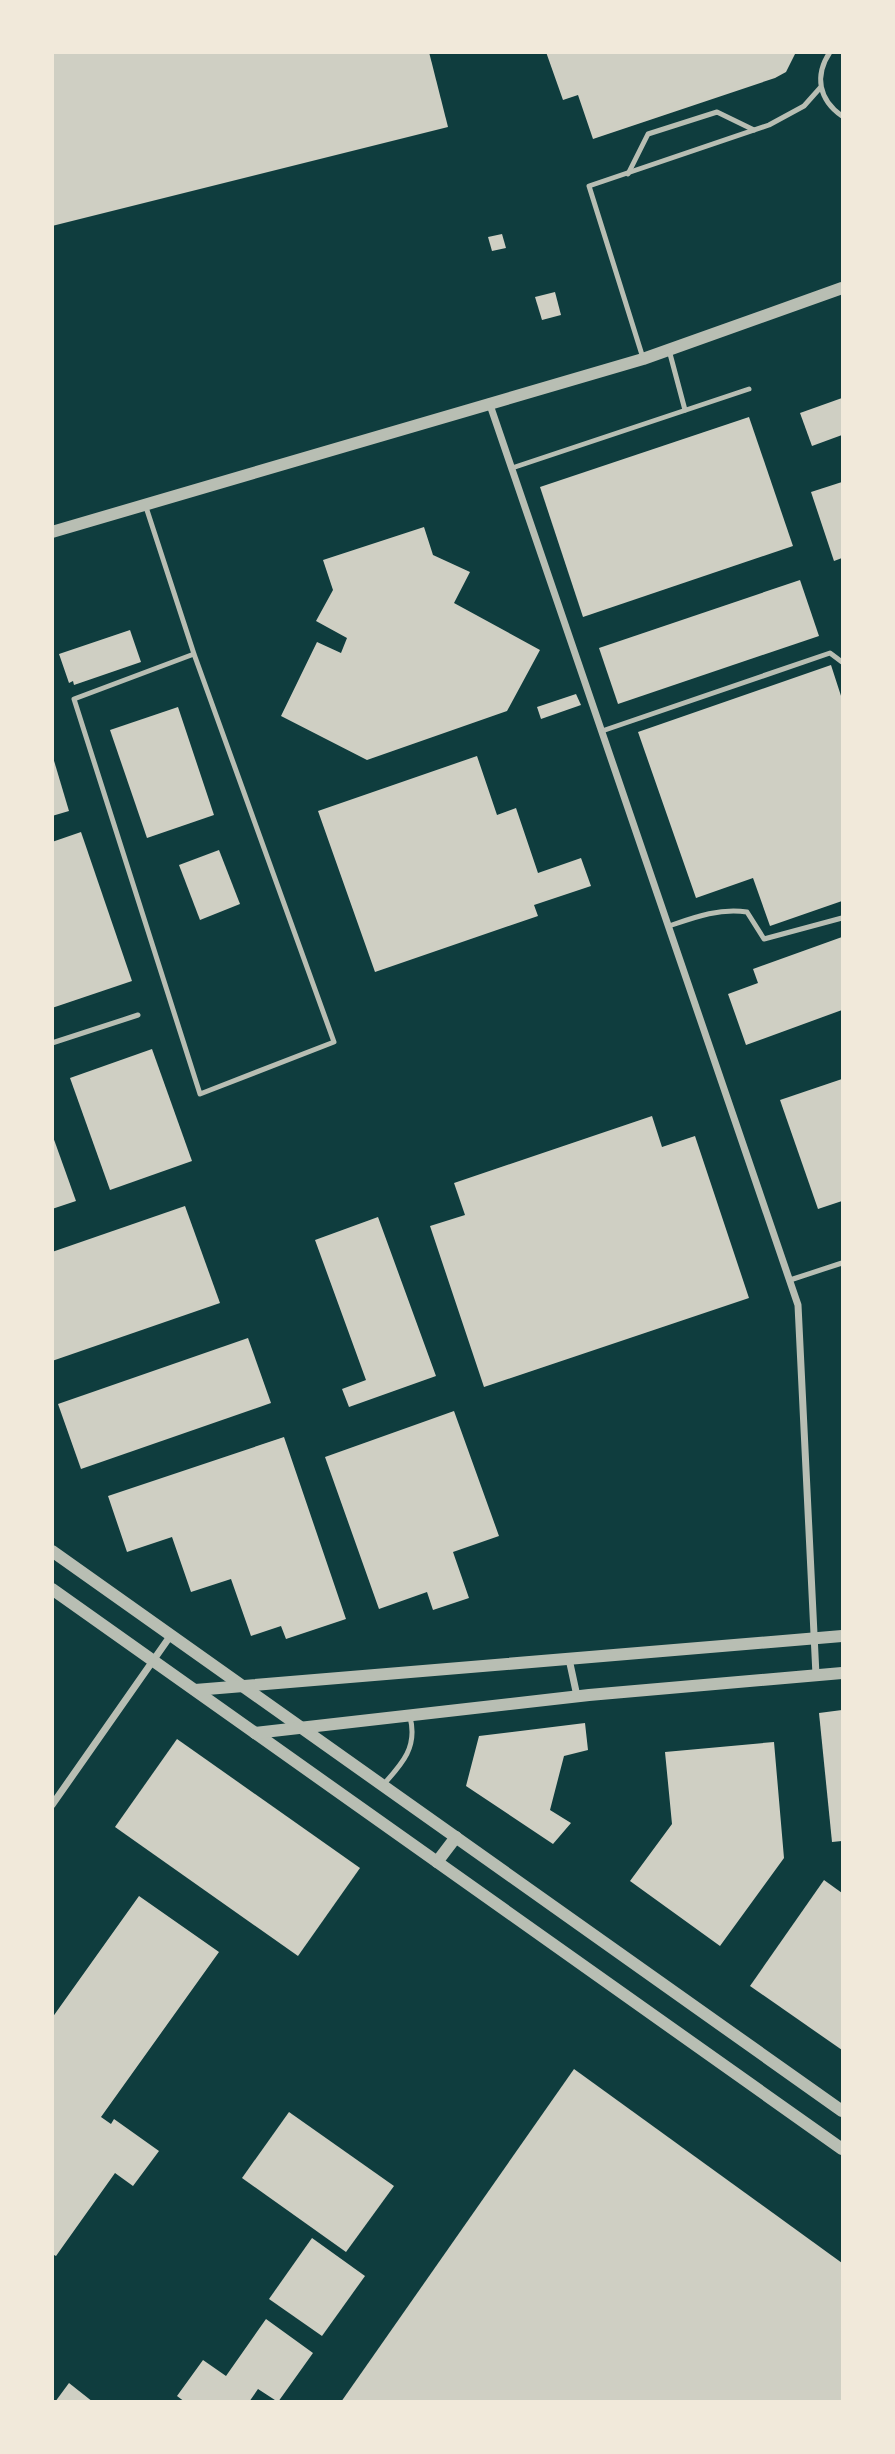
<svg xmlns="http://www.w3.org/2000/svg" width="895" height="2454" font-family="Quicksand,sans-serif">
<rect width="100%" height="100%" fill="#0f3d3e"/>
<g fill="#cfcfc3">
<polygon points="52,52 429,52 448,127 52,226"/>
<polygon points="546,52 796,52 786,72 775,78 593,139 578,95 563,100"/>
<polygon points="502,234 506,248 492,251 488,237"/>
<polygon points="555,292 561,315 542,320 535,297"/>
<polygon points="842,398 842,435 812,446 800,413"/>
<polygon points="749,417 793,546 583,617 540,487"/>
<polygon points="842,482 842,558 834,561 811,492"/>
<polygon points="424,527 433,555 470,572 454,603 540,650 507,711 367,760 281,716 317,642 341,653 347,638 316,621 333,590 323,560"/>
<polygon points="800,580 819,636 618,704 599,648"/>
<polygon points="130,630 141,662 74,685 73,681 69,683 59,654"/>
<polygon points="831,665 842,699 842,901 770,926 753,878 696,898 638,732"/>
<polygon points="576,694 581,705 541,719 537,707"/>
<polygon points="178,707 214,815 147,838 110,730"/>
<polygon points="52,754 69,811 52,816"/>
<polygon points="477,756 497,815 516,808 538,873 581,858 591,886 534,905 538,916 375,972 318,811"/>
<polygon points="81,832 132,981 52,1008 52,842"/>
<polygon points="219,850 240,904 200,920 179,865"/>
<polygon points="842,937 842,1010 746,1045 728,994 758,983 753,969"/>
<polygon points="152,1049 192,1161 110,1190 70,1078"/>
<polygon points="842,1079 842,1201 818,1209 780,1100"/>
<polygon points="652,1116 662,1147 695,1136 749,1298 484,1387 430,1226 465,1215 454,1183"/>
<polygon points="52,1134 76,1201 52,1209"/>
<polygon points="185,1206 220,1303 52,1361 52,1252"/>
<polygon points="378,1217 436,1376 349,1407 342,1389 366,1380 315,1240"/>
<polygon points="248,1338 271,1403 81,1469 58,1404"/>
<polygon points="454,1411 499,1536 453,1552 469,1598 433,1610 427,1592 379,1609 325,1457"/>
<polygon points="284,1437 346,1619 286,1639 281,1626 251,1636 231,1579 191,1592 172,1537 127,1552 108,1496"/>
<polygon points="842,1710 842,1841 832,1842 819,1713"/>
<polygon points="585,1723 588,1750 564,1756 550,1810 571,1823 553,1844 466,1786 479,1736"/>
<polygon points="177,1739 360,1868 298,1956 115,1827"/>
<polygon points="774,1742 784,1858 720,1946 630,1881 672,1824 665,1752"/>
<polygon points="824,1880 842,1893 842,2050 750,1986"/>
<polygon points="139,1896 219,1952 101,2117 111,2124 114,2119 159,2151 133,2186 115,2173 56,2256 52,2254 52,2018"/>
<polygon points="574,2069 842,2263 842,2402 341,2402"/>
<polygon points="289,2112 394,2186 346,2252 242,2178"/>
<polygon points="312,2238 365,2276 322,2336 269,2299"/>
<polygon points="266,2319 313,2353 278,2402 258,2389 249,2402 185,2402 177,2396 203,2360 226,2376"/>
<polygon points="69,2383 93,2402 55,2402"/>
</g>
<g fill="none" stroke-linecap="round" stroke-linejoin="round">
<g stroke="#b8beb3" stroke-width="5">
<path d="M830,52C814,76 819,100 842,116"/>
<polyline points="628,174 648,134 717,112 754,130"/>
<polyline points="669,350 685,410"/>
<polyline points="643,358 589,186 769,125 804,106 820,88"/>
<polyline points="512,468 749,389"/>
<polyline points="145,504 194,654 334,1042 200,1094 74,699 194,654"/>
<polyline points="602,731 830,653 842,662"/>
<path d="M669,926C695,917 719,908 747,912L764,939L842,918"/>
<polyline points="52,1043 138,1015"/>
<polyline points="790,1280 842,1263"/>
<path d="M383,1785C402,1764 418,1747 410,1717"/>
</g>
<g stroke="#b8beb3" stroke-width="7">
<polyline points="489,402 798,1305 816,1675"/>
<polyline points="569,1659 577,1696"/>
<polyline points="52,1805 171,1635"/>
</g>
<g stroke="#b8beb3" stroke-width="12">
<polyline points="52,532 643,359 842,288"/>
<polyline points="52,1551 842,2111"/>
<polyline points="52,1589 842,2149"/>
<polyline points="195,1690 842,1636"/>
<polyline points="255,1733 589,1695 842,1673"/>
<polyline points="437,1862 456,1837"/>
</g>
</g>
<rect width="895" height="2454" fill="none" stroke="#f1e9da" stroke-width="108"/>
</svg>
